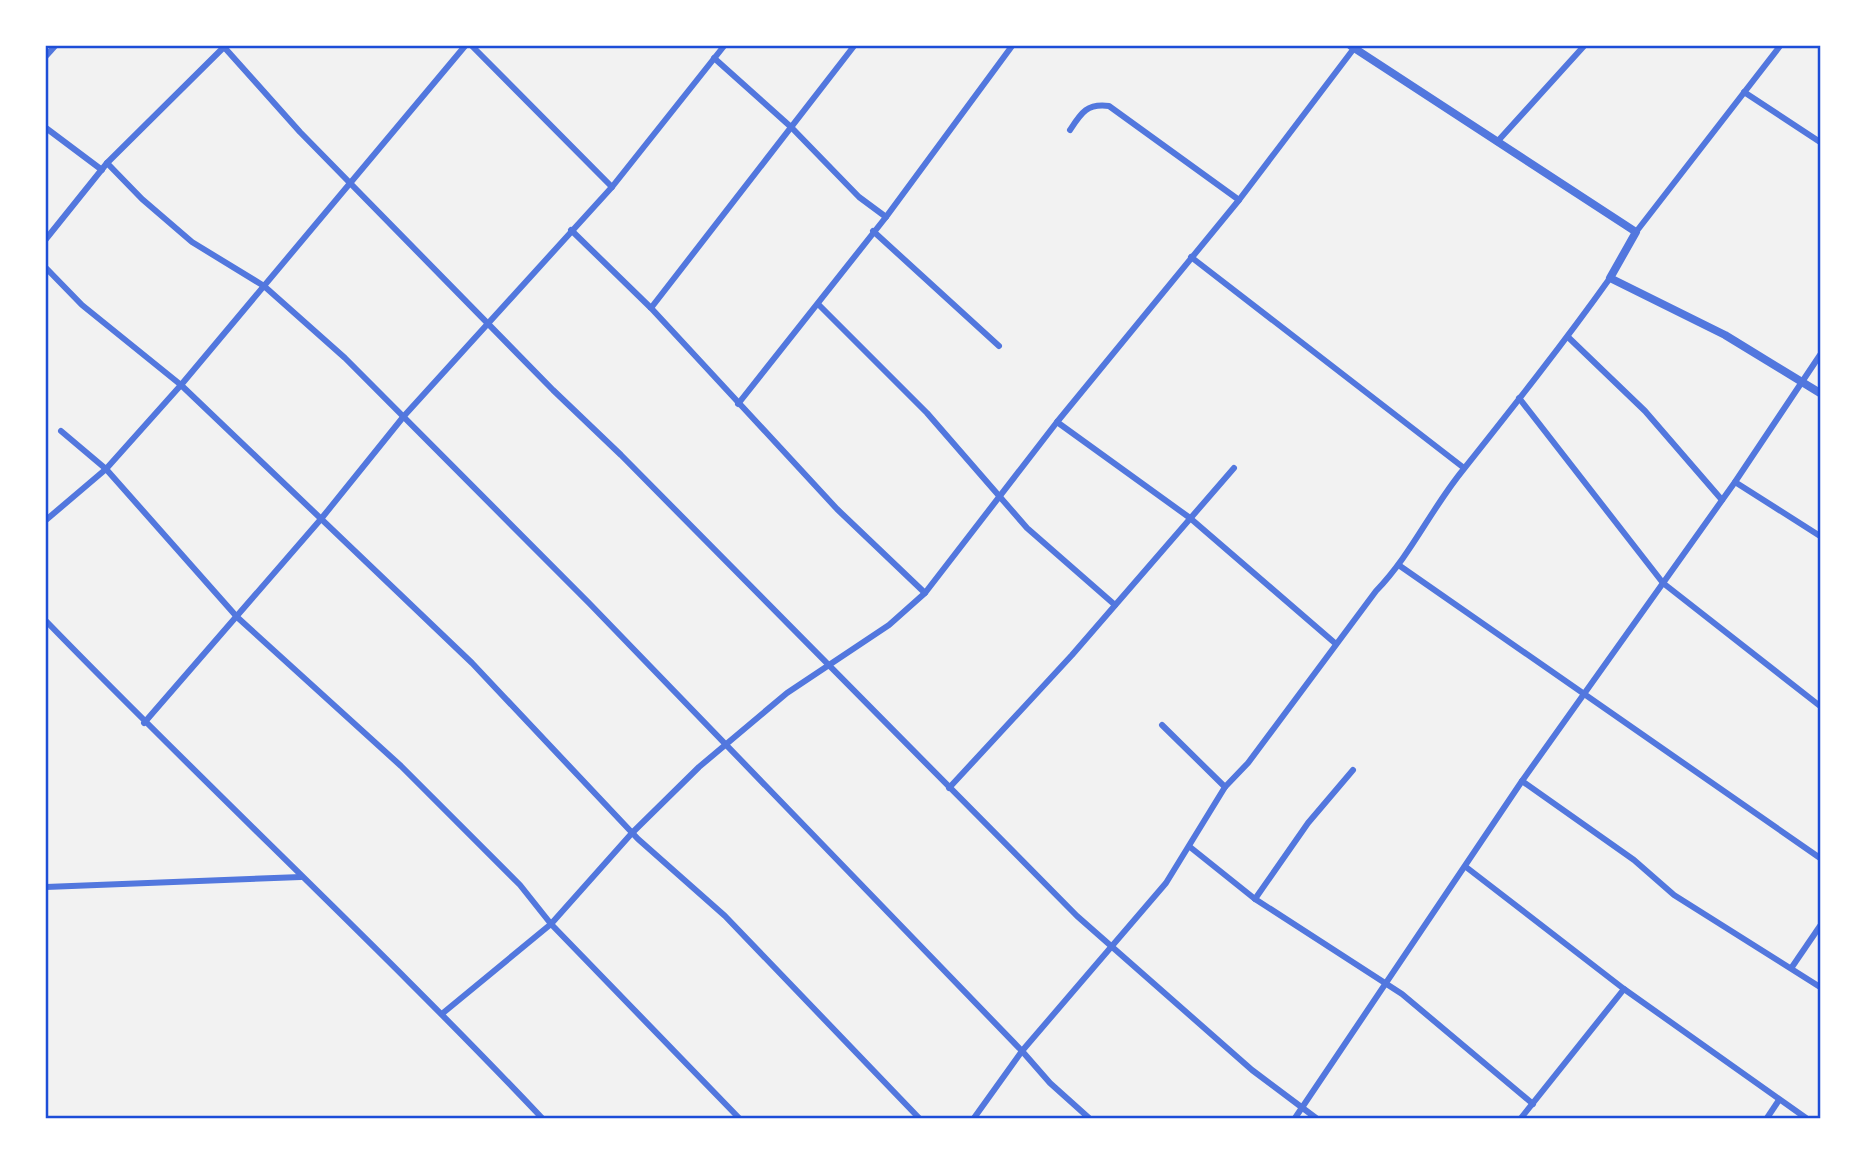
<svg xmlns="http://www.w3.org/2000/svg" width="1866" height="1164" font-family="'DejaVu Sans',sans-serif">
<rect width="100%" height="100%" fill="#f2f2f2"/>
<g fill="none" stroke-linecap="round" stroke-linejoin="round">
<g stroke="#5277de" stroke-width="6">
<polyline points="472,46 612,187"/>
<polyline points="224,47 300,132 553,390 621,455 1077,916 1252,1070 1316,1118"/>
<polyline points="46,56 55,46"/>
<polyline points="714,58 791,127 859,197 886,217"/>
<polyline points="1744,92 1820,142"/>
<polyline points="46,128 102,170"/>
<path d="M1070,130C1081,113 1087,103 1109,106L1239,200"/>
<polyline points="1497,142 1584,46"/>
<polyline points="107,163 142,199 192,242 264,286 345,358 589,603 1022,1051 1050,1083 1089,1118"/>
<polyline points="571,230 651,308 837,509 925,593"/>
<polyline points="873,231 999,346"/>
<polyline points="1636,232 1780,46"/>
<polyline points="46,239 107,163 225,46"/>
<polyline points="1191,257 1464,468"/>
<polyline points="46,268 82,305 181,385 472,663 638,839 725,916 919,1118"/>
<polyline points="818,304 927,413 1027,528 1115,605"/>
<polyline points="651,308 854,46"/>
<polyline points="1568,337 1645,411 1722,500"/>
<polyline points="1519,398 1663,583 1820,706"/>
<polyline points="738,404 886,217 1012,46"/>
<polyline points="1057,422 1190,518 1336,644"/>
<polyline points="61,431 106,469 237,617 401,766 520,885 551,924 739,1118"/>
<polyline points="1735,482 1820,536"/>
<polyline points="46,520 106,469 181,385 465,46"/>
<polyline points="1400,566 1820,858"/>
<path d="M46,621C209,789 381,948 542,1118"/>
<polyline points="144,723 321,519 404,416 612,187 724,46"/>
<polyline points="1162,725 1225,787"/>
<polyline points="1522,781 1634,860 1674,895 1820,987"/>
<polyline points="949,788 1072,655 1234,468"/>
<polyline points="1190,847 1255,899 1402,994 1533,1104"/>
<polyline points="1466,867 1624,989 1806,1118"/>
<polyline points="46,887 301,877"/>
<polyline points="1255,899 1308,823 1353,770"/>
<polyline points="1792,967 1820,926"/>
<polyline points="443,1013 551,924 632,833 699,767 787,693 889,625 925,593 1057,422 1239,200 1355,47"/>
<path d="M974,1118L1022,1051L1166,883L1225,787L1248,763L1376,591C1411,555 1431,509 1463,470C1513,407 1563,344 1610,278"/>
<polyline points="1295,1118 1522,781 1735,482 1820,355"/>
<polyline points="1521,1118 1624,989"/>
<polyline points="1767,1118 1779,1100"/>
</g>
<polyline stroke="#5277de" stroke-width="8" points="1351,46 1636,232 1610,278 1725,335 1820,393"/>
</g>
<rect width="1866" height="1164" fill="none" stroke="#ffffff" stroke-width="94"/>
<rect x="47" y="47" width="1772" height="1070" fill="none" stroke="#1d4ed8" stroke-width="2.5"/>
</svg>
